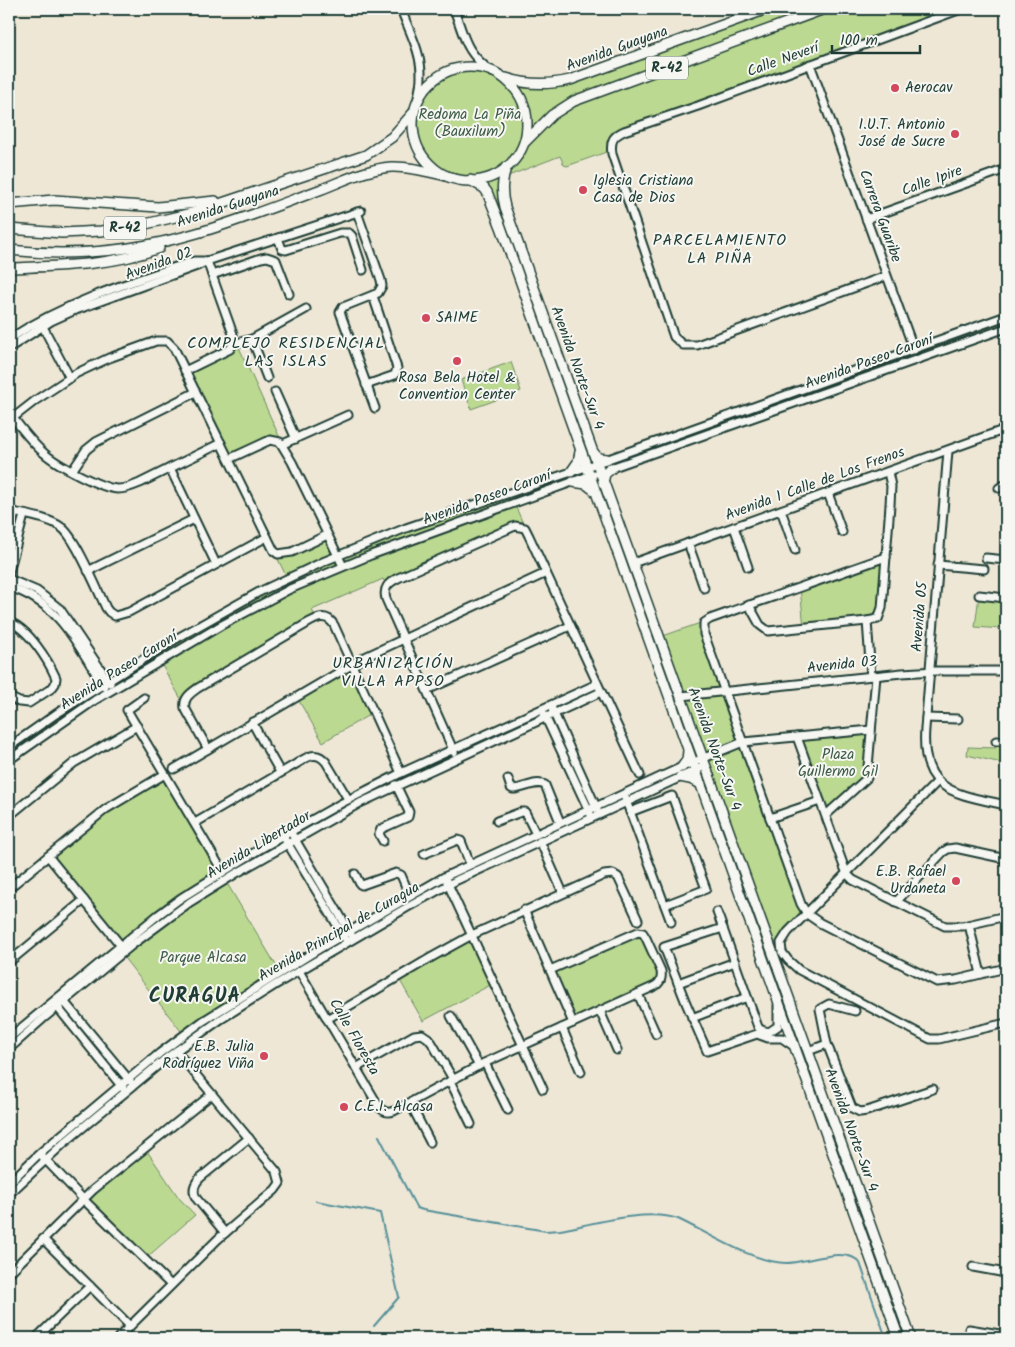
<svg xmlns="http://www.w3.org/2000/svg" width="1015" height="1347" font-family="Kalam,sans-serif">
<rect width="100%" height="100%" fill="#eee7d6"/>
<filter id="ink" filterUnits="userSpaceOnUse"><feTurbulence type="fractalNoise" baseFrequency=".02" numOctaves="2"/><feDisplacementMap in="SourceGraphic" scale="10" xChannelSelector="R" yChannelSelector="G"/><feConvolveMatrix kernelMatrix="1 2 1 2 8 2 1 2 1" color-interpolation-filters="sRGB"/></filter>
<g filter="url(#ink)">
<g fill="#bbd991" stroke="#6d8b62">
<path d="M767,9H961L618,134L612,150L567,166L564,165L560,156L503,178L501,184L596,463L1006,316V328L600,472L660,637L706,621L703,627L807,914L781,946L773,952L703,758L693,762L589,476L514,503L525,528L520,526L387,586L383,579L312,610L316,618L198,688L185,706L160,662L114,689L109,681L103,684L108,693L9,760V747L102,684L57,616L9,587V579L52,601L109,680L287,578L274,551L278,554L327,535L338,555L586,467L487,192C482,189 477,184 472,181C468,179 464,180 461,179C449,177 438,172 430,164C417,151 411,133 414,115C415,104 421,93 429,85C454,58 478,69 507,76C519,80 532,81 545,84Z"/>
<polygon points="233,334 284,447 278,441 229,459 185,371 230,349"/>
<polygon points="511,362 521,391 471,409 461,380"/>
<polygon points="886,557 879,617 804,628 800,587"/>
<polygon points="979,595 1004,598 1002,629 975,627"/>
<polygon points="352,663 374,712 323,742 296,696"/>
<polygon points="871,730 868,775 826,815 797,737"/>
<polygon points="996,741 1006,741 1006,764 967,755 968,747 996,748"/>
<polygon points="165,774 223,872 120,945 48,856 96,817"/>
<polygon points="225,880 280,972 184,1035 121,954"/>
<polygon points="641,932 661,971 659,982 573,1023 550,970"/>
<polygon points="472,935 494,983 423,1021 398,977"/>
<polygon points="145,1148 179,1198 195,1215 145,1259 84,1200"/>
</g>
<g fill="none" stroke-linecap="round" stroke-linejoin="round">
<g stroke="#579099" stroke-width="2">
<path d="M379,1136L415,1205L417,1208L423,1210L546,1231L560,1230C592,1224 648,1208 678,1219C710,1234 752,1262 786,1263C806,1263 847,1245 860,1263L886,1338"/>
<polyline points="316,1201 380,1213 399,1297 374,1326"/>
</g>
<defs>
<g id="minor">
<path d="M401,9C409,31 422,53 421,77C421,86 418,95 417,104"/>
<path d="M454,9C465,39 465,52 492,72"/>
<polyline points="810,64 914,350"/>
<polyline points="357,212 381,280 382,286 378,293 343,307 340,312 375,408"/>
<polyline points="866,219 1006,169"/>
<polyline points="278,238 282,249 286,250 340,233 349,233 352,236 363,270"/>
<polyline points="207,261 233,334 233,344"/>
<polyline points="212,275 261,258 267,257 276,260 289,294"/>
<path d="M886,276L697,345H683L674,337L612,154C610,141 613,136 624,131L698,106L961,9"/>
<polyline points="41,323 70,378"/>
<path d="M9,339C66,302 130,282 194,261H207"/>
<polyline points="252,339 267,378"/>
<polyline points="9,348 51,321 73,311 197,266 207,261 361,211"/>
<polyline points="185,371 230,349 233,344 252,339 306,309"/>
<polyline points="366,385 395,375 397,368 373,296"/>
<polyline points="275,392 296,439"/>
<path d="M13,418C23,430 32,443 44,453C56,464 102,489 118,489C126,489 133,486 140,483L221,443"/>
<polyline points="9,421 36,400 77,373 109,358 156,341 167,341 174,348 274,551 278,554 292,552 327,535"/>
<polyline points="283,444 348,415"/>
<path d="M948,451L925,729C920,792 956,794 1006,805"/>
<polyline points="229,459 270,440 280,442 292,462 343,566"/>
<polyline points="170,468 216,564"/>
<polyline points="608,469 1006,328"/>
<polyline points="72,471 86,450 96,442 196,392"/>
<polyline points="999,488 1006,484"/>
<polyline points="828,493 842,532"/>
<polyline points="781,510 795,550"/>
<path d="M9,511C25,515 47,517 61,527C75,536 98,591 106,608L109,612L115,616L129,612L267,537"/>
<polyline points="734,527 748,567"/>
<polyline points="9,538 15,512"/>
<polyline points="688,543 704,588"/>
<polyline points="886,557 710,619 704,623 704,634 801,904 807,914 820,923 937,982 956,980 1006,968"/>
<polyline points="986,558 1006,560"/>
<polyline points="633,563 1006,429"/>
<polyline points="938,565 984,569"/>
<polyline points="88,571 194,519"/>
<polyline points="9,572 24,515"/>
<polyline points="9,579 37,591 60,609 110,683"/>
<path d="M9,587C60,603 77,644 104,687"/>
<polyline points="979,595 1006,598"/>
<polyline points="749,605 760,625 768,631 867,621 878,619 882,608 890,505 891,486 888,472"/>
<polyline points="867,621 871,676"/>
<path d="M9,622C28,628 48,660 56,678L55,684L52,688L29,703L19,702L9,697"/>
<polyline points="427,690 570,626"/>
<polyline points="681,696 902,673 936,671 1006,671"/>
<polyline points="144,698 127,710 223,872"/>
<polyline points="552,709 597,809"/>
<polyline points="544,714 590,813"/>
<polyline points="926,718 958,719"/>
<polyline points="252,722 264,744"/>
<polyline points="797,737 843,864 847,874 853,880 945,926 963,926 1006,916"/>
<polyline points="996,741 1006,741"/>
<polyline points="9,747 56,714 174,640 259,592 325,561 406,528 586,467 1006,316"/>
<path d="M208,749L185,708C183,698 191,693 198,688L301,627C312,621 325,610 334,625L401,773"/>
<polyline points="267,749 280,772"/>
<path d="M454,752L386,599C383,588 388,583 398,578L515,526L525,528L529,536L640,775"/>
<polyline points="9,760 95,700 220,626 290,589 371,555 594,474"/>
<polyline points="174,769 365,657 546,573"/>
<path d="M508,779L511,788L513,789C524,789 535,780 545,785L560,822"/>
<polyline points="938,781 788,932 781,943 782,952 788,960 799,970 930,1039 939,1039 1006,1023"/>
<polyline points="625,798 671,922"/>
<polyline points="630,812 672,796 706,889 665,905"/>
<polyline points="826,815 867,778 876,676"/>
<polyline points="9,816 74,763 137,726"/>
<polyline points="770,818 820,801"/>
<polyline points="497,821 521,812 525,812 536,834"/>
<path d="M195,823L296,764C307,757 316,750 326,762L348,799"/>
<polyline points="293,836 351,934"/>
<polyline points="286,841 345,938"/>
<polyline points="383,841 379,834 381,829 408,817 409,812 396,785"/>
<polyline points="540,841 563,893"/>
<polyline points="424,854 458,840 461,841 470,864"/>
<polyline points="48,856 122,947"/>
<polyline points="355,874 360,884 362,885 396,873 401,875 410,896"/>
<polyline points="447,882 543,1089"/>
<polyline points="9,888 106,809 165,774"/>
<polyline points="896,902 943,852 948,849 955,848 1006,859"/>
<polyline points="524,910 573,1023"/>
<polyline points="717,912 758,1027 761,1030 769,1032 778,1026 778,1005"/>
<polyline points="969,925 981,974"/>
<polyline points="723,928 664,947 686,1003 707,1051 757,1034 768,1038 782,1038 795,1047"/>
<polyline points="9,962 84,900"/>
<path d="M299,971L378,1105C382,1111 386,1114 394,1111L482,1064L655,986C661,982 662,978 661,971L646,938L643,933L638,932L550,970"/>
<polyline points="678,983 735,962"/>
<polyline points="638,994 656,1034"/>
<polyline points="62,999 130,1081"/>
<polyline points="54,1003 123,1088"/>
<polyline points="600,1011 617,1050"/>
<polyline points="855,1011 829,1004 820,1009 827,1044 852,1108 860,1112 867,1111 933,1089"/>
<polyline points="451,1016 479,1066"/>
<polyline points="692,1018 747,997"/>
<polyline points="327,1019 432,957 472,935 604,875 613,874 618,877 638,920"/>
<polyline points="562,1028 581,1072"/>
<polyline points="9,1038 158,915 181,898 260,849 340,804 401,773 597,684"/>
<polyline points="9,1049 45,1017 132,945 190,902 235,874 360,803 601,692"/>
<polyline points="808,1051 827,1044"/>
<polyline points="485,1063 508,1110"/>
<polyline points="356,1068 414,1035 422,1034 428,1038 432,1043 453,1079"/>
<polyline points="450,1081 471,1124"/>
<polyline points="410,1103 430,1142"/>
<polyline points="43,1157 84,1200 171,1285"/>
<polyline points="9,1183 40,1153 108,1096 160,1053 203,1021 319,949 444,877 682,767 743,742 871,730"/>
<polyline points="9,1194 64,1143 169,1056 221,1019 275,985 406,908 457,880 705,766"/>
<path d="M225,1233L196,1198C192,1190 194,1184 200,1178L249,1138"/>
<polyline points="43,1239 130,1326"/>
<polyline points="973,1267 1006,1273"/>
<polyline points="9,1273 93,1190 212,1094"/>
<polyline points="969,1329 1006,1335"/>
<polyline points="36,1338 90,1286"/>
<polyline points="118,1338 218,1239 275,1190 280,1183 277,1172 176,1051"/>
</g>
<g id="major">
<circle cx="470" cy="124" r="57"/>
<path d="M506,78C527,85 549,85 570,80L767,9"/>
<polyline points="525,142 552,115 574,101 824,9"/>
<path d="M506,167C502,182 501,192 505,207L911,1338"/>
<polyline points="470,180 484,188 487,192 501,227 899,1338"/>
<polyline points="9,204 54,200 158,207 215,201"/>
<polyline points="9,229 62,233 101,231 137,226 192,213 366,155 392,137 414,112"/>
<path d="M9,250C72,257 136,251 197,233C239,221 281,204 322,189C345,180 367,169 391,167C411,166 432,173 451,177"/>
<path d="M9,268C59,266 112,266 159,248"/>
<polyline points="593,452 598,458 607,459"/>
<polyline points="571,472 578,462 580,452"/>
<polyline points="573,482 586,484 595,491"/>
<polyline points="603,483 605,474 612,468"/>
<polyline points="682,767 687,760 688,751"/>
<polyline points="680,777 690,779 701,784"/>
</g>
</defs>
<use href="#minor" stroke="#1f3d34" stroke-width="11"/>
<use href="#major" stroke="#1f3d34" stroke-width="12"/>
<use href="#minor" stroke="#f6f6f2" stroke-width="7"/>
<use href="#major" stroke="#f6f6f2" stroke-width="9"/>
</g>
</g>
<g fill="#d1495b" stroke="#f6f6f2" stroke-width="2">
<circle cx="895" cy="88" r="5"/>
<circle cx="955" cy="134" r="5"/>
<circle cx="583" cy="190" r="5"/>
<circle cx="426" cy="318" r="5"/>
<circle cx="457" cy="361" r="5"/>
<circle cx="956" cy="881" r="5"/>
<circle cx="264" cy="1056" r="5"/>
<circle cx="344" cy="1107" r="5"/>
</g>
<g text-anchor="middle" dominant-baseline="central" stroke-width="4" stroke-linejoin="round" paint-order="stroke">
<g fill="#f6f6f2" stroke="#60746d" stroke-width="1">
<rect x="646" y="56.5" width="42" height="23" rx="4"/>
<rect x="104" y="216.5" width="42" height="23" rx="4"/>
</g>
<g font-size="14" font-weight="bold" fill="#1f3d34">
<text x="667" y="68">R-42</text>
<text x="125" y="228">R-42</text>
</g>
<g font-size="15" fill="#1f3d34" stroke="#f6f6f2">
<text transform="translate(617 49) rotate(-20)">Avenida Guayana</text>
<text transform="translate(783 60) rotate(-20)">Calle Neverí</text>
<text transform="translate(932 181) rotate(-20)">Calle Ipire</text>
<text transform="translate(228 207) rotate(-18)">Avenida Guayana</text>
<text transform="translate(880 216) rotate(70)">Carrera Guaribe</text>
<text transform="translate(159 264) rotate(-20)">Avenida 02</text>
<text transform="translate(869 362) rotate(-20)">Avenida Paseo Caroní</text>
<text transform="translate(577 368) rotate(70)">Avenida Norte-Sur 4</text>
<text transform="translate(815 484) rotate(-20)">Avenida 1 Calle de Los Frenos</text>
<text transform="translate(487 498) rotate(-20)">Avenida Paseo Caroní</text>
<text transform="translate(920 617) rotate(-85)">Avenida 05</text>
<text transform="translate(842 665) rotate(-6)">Avenida 03</text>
<text transform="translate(119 671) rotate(-32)">Avenida Paseo Caroní</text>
<text transform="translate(714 749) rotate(70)">Avenida Norte-Sur 4</text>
<text transform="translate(259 845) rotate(-31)">Avenida Libertador</text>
<text transform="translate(339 932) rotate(-30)">Avenida Principal de Curagua</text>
<text transform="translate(354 1037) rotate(60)">Calle Floresta</text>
<text transform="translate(851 1130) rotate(70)">Avenida Norte-Sur 4</text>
</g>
<g font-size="15" fill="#1f3d34" stroke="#f6f6f2" text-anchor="start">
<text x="905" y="88">Aerocav</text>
<text x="945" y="125" text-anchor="end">I.U.T. Antonio<tspan x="945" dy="17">José de Sucre</tspan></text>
<text x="593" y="181">Iglesia Cristiana<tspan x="593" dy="17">Casa de Dios</tspan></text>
<text x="436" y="318">SAIME</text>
<text x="457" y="378" text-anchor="middle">Rosa Bela Hotel &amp;<tspan x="457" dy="17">Convention Center</tspan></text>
<text x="946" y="872" text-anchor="end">E.B. Rafael<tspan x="946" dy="17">Urdaneta</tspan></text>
<text x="254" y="1047" text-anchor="end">E.B. Julia<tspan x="254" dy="17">Rodríguez Viña</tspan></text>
<text x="354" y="1107">C.E.I. Alcasa</text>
</g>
<g font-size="15" fill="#3e5c47" stroke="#f6f6f2">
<text x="470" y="115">Redoma La Piña<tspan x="470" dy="17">(Bauxilum)</tspan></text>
<text x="838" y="755">Plaza<tspan x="838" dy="17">Guillermo Gil</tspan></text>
<text x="203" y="958">Parque Alcasa</text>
</g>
<g font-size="16" letter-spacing="1" fill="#1f3d34" stroke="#f6f6f2">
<text x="720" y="240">PARCELAMIENTO<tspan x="720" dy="18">LA PIÑA</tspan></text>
<text x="286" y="343">COMPLEJO RESIDENCIAL<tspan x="286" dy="18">LAS ISLAS</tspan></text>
<text x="393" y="663">URBANIZACIÓN<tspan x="393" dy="18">VILLA APPSO</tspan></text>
</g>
<g font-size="20" font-weight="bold" letter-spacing="1" fill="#1f3d34" stroke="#f6f6f2">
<text x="195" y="997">CURAGUA</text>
</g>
</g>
<rect width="1015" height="1347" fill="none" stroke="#f6f6f2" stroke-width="30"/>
<rect x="15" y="15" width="985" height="1317" fill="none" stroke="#1f3d34" stroke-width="2" filter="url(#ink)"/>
<path d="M832 45v8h88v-8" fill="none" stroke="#1f3d34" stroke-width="2.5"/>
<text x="840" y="45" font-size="15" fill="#1f3d34" stroke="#f6f6f2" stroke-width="4" paint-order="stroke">100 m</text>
</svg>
